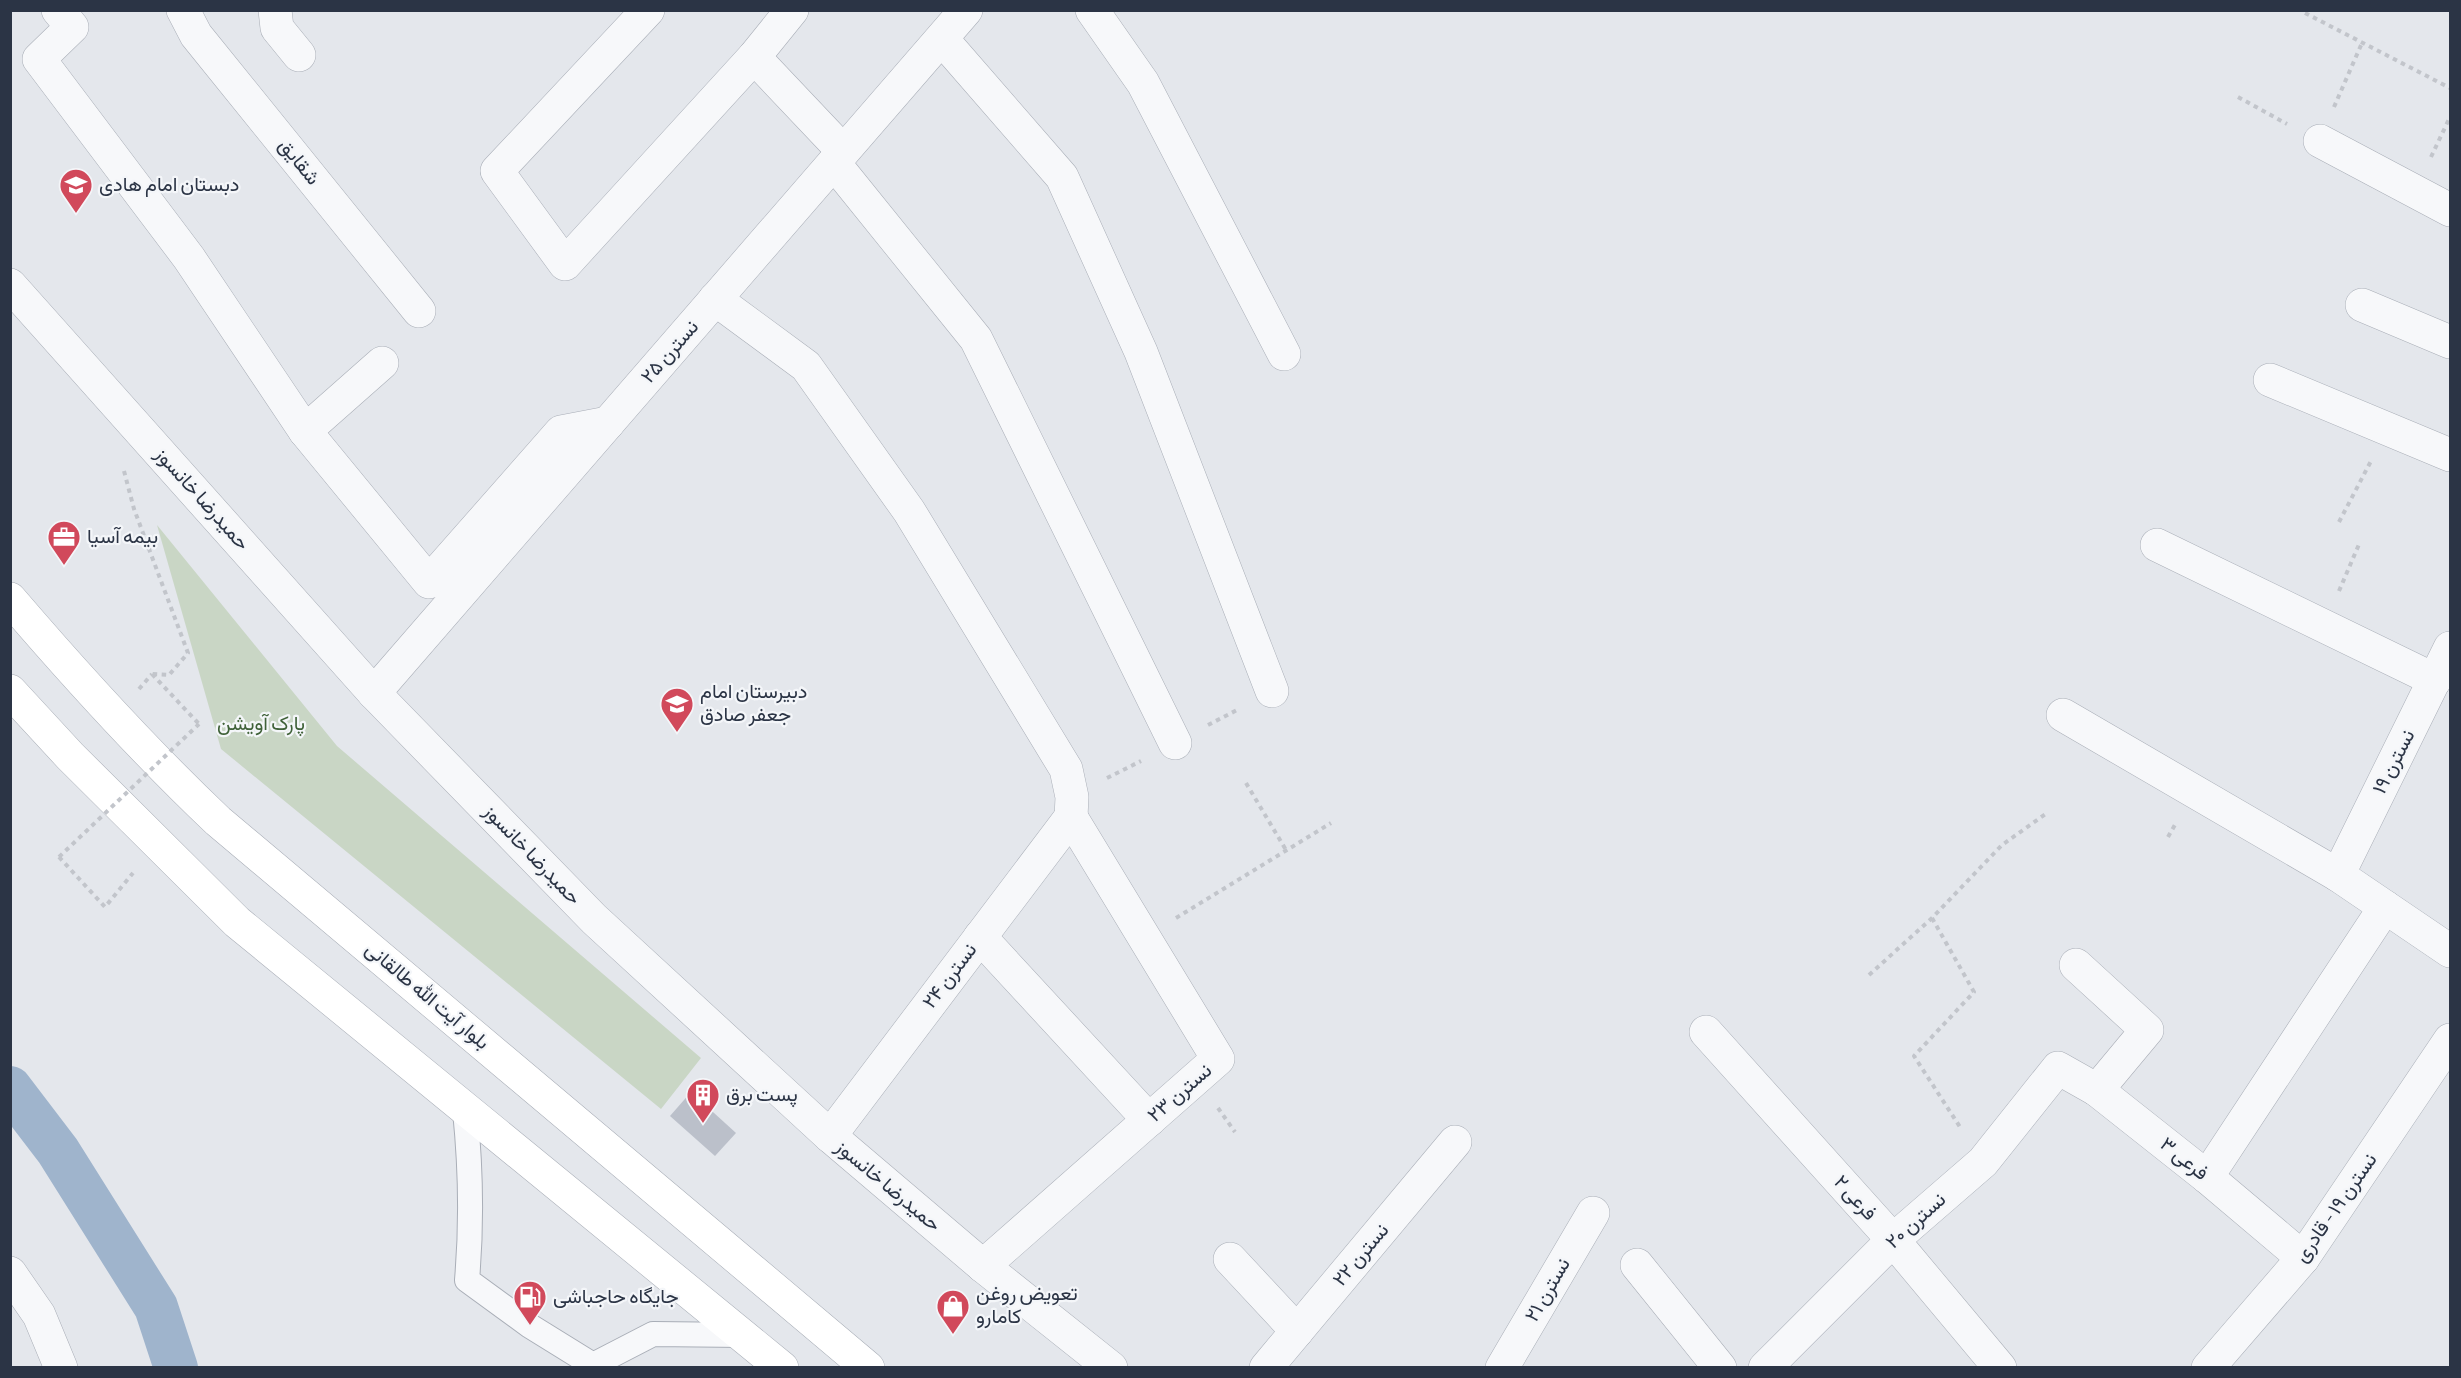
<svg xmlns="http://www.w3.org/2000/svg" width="2461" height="1378" font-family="'Sofia Sans Condensed',Vazirmatn,sans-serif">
<rect width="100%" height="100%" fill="#e4e7ec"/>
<polygon fill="#c9d6c5" points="157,525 337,746 701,1058 661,1109 221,749"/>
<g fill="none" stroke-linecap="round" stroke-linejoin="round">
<polyline stroke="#9fb4cc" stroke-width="44" points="10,1088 58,1151 156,1307 176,1368"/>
</g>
<polygon fill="#bbc0ca" points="691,1092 736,1133 715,1156 670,1116"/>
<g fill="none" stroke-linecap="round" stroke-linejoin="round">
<defs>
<path id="service" d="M465,1111C471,1169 472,1222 467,1280L530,1326L593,1365L653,1334L743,1335"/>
<g id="minor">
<polyline points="58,10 72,27 39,59 189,258 305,431 382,363"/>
<polyline points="183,10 196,35 419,311"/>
<polyline points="275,10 277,28 299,55"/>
<polyline points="648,10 497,171 565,264 754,57 792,10"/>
<polyline points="1092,10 1143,83 1284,354"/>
<polyline points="942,39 1062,177 1141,352 1272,691"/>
<polyline points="754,57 843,151"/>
<polyline points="2320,141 2450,210"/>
<polyline points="834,163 976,339 1175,743"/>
<polyline points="715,299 806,366 909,511 1066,769 1072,797 1071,817"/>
<polyline points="2362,305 2450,342"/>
<polyline points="2270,380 2450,455"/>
<polyline points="305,431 429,582 561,432 608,423"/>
<polyline points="2157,545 2435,680"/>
<polyline points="374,693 966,10"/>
<polyline points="2063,715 2338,875 2450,951"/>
<polyline points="2338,875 2450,648"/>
<polyline points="980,937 1149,1120"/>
<polyline points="2076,965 2147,1030 2097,1090"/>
<polyline points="1706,1032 1893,1240 2000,1368"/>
<polyline points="830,1136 1071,817"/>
<polyline points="2207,1177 2385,907"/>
<polyline points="1230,1259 1297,1331"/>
<polyline points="1637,1265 1720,1368"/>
<polyline points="983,1266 1218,1059 1071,817"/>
<polyline points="1266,1368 1455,1142"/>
<polyline points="1502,1368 1593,1213"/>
<polyline points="1765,1368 1893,1240 1983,1162 2058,1068 2097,1090 2207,1177 2303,1258"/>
<polyline points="2208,1368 2303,1258 2450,1040"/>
</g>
<g id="tertiary">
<polyline points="10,285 374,693 594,919 830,1136 983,1266 1111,1368"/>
<polyline points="10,1273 39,1315 61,1368"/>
</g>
<g id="secondary">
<path d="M10,599C76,676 144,751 218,821L868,1368"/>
<polyline points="10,691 70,756 237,922 782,1368"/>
</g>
</defs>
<use href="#service" stroke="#a9aeb7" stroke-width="26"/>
<use href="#minor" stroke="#a9aeb7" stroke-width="34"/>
<use href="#tertiary" stroke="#a9aeb7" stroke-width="34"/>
<use href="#secondary" stroke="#a9aeb7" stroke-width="34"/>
<g stroke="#c2c5cb" stroke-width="4" stroke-dasharray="4.5 4.5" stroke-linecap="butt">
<polyline points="2305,13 2450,88"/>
<polyline points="2238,97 2287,124"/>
<polyline points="2334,107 2362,43"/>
<polyline points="2431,157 2450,117"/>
<polyline points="124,471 134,509 188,653 169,675 152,674"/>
<polyline points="2339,522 2371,461"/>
<polyline points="2339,591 2360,542"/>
<polyline points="152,674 199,724"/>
<polyline points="139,689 152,674"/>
<polyline points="1208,725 1239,709"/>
<polyline points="1107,778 1141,761"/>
<polyline points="1246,783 1286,850"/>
<polyline points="2168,837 2176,823"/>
<polyline points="59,857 105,907 133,873"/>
<polyline points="1176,918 1331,823"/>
<polyline points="1932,918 1974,992 1914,1056 1960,1127"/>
<polyline points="1869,975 1932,918 2002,845 2047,813"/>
<polyline points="1218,1108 1235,1132"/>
</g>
<use href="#service" stroke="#f7f8fa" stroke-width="24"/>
<use href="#minor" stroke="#f7f8fa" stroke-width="33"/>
<use href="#tertiary" stroke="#f7f8fa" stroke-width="33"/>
<use href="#secondary" stroke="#fff" stroke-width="33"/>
<polyline stroke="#c2c5cb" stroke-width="4" stroke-dasharray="4.5 4.5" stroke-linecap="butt" points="59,857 199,724"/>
</g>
<defs>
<symbol id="school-pin" viewBox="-11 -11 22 30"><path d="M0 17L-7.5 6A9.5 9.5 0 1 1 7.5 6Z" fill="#d1495b" stroke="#f4f6f9"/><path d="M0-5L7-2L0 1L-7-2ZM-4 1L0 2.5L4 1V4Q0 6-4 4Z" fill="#fff"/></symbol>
<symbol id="office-pin" viewBox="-11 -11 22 30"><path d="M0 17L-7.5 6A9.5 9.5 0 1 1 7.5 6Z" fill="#d1495b" stroke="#f4f6f9"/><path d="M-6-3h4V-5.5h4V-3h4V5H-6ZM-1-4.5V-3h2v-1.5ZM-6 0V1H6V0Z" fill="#fff"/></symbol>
<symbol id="building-pin" viewBox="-11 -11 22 30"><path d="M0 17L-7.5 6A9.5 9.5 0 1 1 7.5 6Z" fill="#d1495b" stroke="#f4f6f9"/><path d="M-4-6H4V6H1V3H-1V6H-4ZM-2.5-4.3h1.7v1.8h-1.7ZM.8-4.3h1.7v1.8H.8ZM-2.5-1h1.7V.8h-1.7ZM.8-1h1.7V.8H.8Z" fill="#fff"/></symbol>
<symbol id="fuel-pin" viewBox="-11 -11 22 30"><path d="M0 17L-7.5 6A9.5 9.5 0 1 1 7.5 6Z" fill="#d1495b" stroke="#f4f6f9"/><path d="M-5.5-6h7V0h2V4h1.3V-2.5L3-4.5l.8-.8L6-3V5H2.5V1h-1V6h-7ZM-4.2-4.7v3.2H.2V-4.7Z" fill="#fff"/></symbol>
<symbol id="shop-pin" viewBox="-11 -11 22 30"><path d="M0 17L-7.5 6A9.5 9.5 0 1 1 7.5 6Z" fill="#d1495b" stroke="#f4f6f9"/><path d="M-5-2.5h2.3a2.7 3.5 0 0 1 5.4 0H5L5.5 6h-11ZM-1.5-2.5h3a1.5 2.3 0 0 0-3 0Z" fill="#fff"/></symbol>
</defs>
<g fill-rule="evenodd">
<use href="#school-pin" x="57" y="166" width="38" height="52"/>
<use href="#office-pin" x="45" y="518" width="38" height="52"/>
<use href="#school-pin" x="658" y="685" width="38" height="52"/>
<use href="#building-pin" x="684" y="1076" width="38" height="52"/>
<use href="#fuel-pin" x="511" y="1278" width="38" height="52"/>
<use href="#shop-pin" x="934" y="1287" width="38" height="52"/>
</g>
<g text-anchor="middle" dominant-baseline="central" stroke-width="4.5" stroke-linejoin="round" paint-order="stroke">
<g font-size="20" fill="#2b3445" stroke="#f4f6f9">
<text transform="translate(299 162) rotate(51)">شقایق</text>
<text transform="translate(670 352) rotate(-49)">نسترن ۲۵</text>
<text transform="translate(202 499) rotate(48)">حمیدرضا خانسوز</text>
<text transform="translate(2394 762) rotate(-63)">نسترن ۱۹</text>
<text transform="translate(532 855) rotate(46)">حمیدرضا خانسوز</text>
<text transform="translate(950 976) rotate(-53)">نسترن ۲۴</text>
<text transform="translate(427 996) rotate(40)">بلوار آیت الله طالقانی</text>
<text transform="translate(1180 1093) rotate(-41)">نسترن ۲۳</text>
<text transform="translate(2184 1159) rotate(39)">فرعی ۳</text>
<text transform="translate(888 1186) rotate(40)">حمیدرضا خانسوز</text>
<text transform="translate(1855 1198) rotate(48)">فرعی ۲</text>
<text transform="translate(2336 1208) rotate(-55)">نسترن ۱۹ - قادری</text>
<text transform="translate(1916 1221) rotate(-42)">نسترن ۲۰</text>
<text transform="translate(1361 1255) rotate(-50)">نسترن ۲۲</text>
<text transform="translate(1548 1290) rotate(-60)">نسترن ۲۱</text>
</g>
<g font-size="20" fill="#2b3445" stroke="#f4f6f9" text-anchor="start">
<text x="99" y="185">دبستان امام هادی</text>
<text x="87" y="537">بیمه آسیا</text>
<text x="700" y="692">دبیرستان امام<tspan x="700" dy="23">جعفر صادق</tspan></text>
<text x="726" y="1095">پست برق</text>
<text x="976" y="1294">تعویض روغن<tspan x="976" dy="23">کامارو</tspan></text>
<text x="553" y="1297">جایگاه حاجباشی</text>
</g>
<g font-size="20" fill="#3f6138" stroke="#f4f6f9">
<text x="261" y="724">پارک آویشن</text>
</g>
</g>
<rect width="2461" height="1378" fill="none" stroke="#2b3445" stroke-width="24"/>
</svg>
